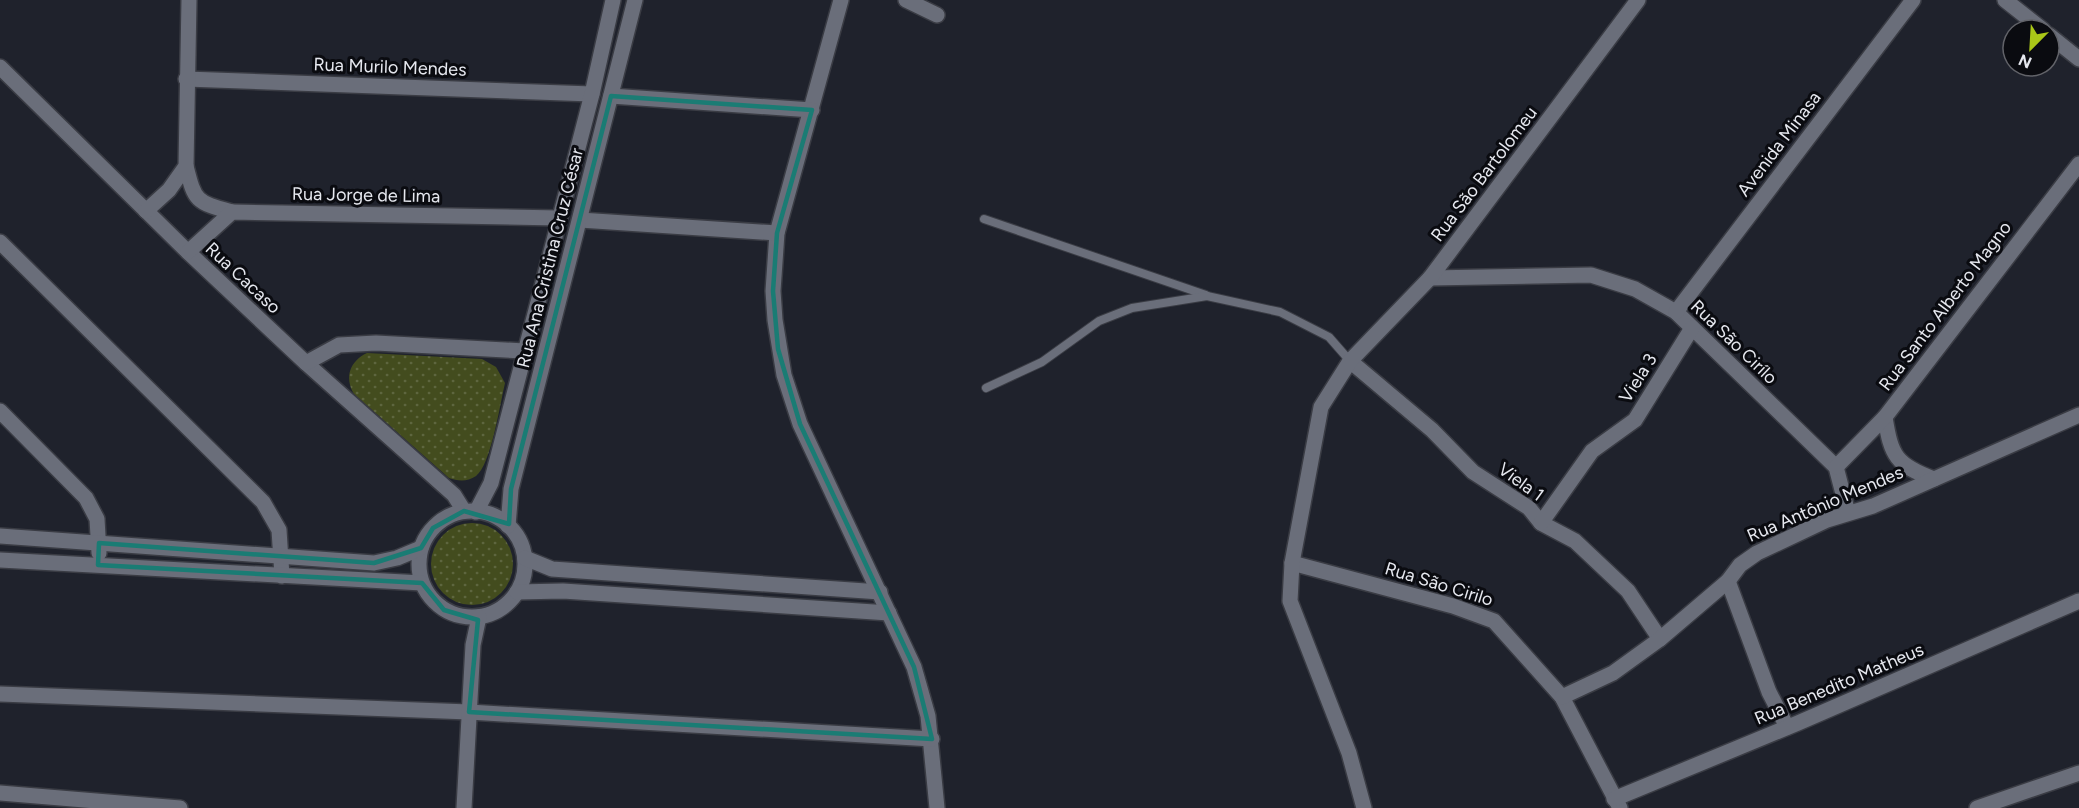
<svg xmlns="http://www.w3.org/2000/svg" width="2079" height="808" font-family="Figtree,sans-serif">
<defs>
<pattern id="grass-dots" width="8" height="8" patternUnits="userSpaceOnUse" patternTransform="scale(1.5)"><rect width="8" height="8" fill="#434c1e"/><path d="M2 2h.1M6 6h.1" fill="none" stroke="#5e663f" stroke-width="1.8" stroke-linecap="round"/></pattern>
</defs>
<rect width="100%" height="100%" fill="#1f222c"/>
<g fill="url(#grass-dots)">
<path d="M367,353L482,359L496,367L505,383C500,404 491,465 476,476C467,482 458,481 449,478L354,394C344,377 350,361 367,353Z"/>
<circle cx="472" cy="564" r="41"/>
</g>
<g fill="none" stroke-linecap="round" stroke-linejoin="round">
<defs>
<g id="service">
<polyline points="984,219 1206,295"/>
<polyline points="986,388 1042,362 1099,321 1132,308 1207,296 1280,312 1329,337 1350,361"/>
</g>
<g id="minor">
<polyline points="841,0 777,233 773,291 775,320 784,375 800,424 914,667 928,716 937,808"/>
<polyline points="906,0 937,15"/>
<polyline points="2005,0 2043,30"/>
<polyline points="2049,35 2079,59"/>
<polyline points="0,67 188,252 306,363 454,495 464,511"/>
<polyline points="186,79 592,94"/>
<polyline points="611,96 812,110"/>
<path d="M186,166C195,202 196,202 232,212"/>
<polyline points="146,211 169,190 186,166 189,0"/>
<polyline points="580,220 777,233"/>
<polyline points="0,242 263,502 279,530 282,576"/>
<polyline points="188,252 232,212 559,218"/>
<polyline points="1430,278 1591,275 1635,289 1676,312 1836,467 1848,513"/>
<polyline points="1676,312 1913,0"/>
<polyline points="1350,361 1432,430 1473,472 1529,508 1541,523 1575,541 1628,591 1660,639"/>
<polyline points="306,363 339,345 376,343 524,351"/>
<polyline points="0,411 86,498 97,519 99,553"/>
<path d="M1885,417C1891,456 1896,465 1934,479"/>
<polyline points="1836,467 1885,417 2079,164"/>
<circle cx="472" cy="564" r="53"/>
<polyline points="476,512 491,483 592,94 613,0"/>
<polyline points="1541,523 1592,451 1635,420 1692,328"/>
<polyline points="508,526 511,489 635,0"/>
<polyline points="0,536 374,563 397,558 421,548"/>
<polyline points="525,558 552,569 880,592"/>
<polyline points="0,560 422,583"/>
<polyline points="1292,563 1453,606 1494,621 1562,697 1620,808"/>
<polyline points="1728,581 1769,692 1787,727"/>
<polyline points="517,592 563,591 889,613"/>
<polyline points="0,694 469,712 932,739"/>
<polyline points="1562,697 1613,673 1660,639 1728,581 1740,565 1757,553 1827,520 1873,506 2079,415"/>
<polyline points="0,793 180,808"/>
<polyline points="1614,799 1798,723 2079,601"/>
<polyline points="464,808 473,645 479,617"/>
<polyline points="1364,808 1349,753 1290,601 1292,563 1321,407 1350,361 1430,278 1638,0"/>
<polyline points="1977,808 2079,773"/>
</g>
</defs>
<use href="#service" stroke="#3a3c44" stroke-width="10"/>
<use href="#minor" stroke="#3a3c44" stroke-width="18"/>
<use href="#service" stroke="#6a6e7a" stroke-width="8"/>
<use href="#minor" stroke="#6a6e7a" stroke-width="15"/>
</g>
<path fill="none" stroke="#1a7c74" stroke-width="4.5" stroke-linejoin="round" d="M611,96L812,110L777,233L773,291L778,349L800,424L914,667L932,739L469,712L478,620L444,610L422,583L98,565L99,543L374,563L421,548L433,528L464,511L509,524L511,489Z"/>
<g text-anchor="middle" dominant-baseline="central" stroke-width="6" stroke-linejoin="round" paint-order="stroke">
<g font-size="18" fill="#e6e8ef" stroke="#0a0b10">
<text transform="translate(390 67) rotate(2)">Rua Murilo Mendes</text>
<text transform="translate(1779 144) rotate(-53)">Avenida Minasa</text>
<text transform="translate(1484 174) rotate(-53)">Rua São Bartolomeu</text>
<text transform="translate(366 195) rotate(1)">Rua Jorge de Lima</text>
<text transform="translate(550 258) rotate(-76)">Rua Ana Cristina Cruz César</text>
<text transform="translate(243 278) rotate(43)">Rua Cacaso</text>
<text transform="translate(1945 306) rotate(-53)">Rua Santo Alberto Magno</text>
<text transform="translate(1734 342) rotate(44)">Rua São Cirílo</text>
<text transform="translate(1638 378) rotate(-58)">Viela 3</text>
<text transform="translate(1521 482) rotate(36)">Viela 1</text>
<text transform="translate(1825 504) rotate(-23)">Rua Antônio Mendes</text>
<text transform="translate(1439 584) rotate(17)">Rua São Cirilo</text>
<text transform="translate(1839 684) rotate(-23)">Rua Benedito Matheus</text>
</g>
</g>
<g transform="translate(2031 48) rotate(204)"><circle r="28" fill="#0a0b10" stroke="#626369" stroke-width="1.5"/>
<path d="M0-4.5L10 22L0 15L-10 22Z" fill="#aac718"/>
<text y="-9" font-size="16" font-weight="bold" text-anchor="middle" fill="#e6e8ef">N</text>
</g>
</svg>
